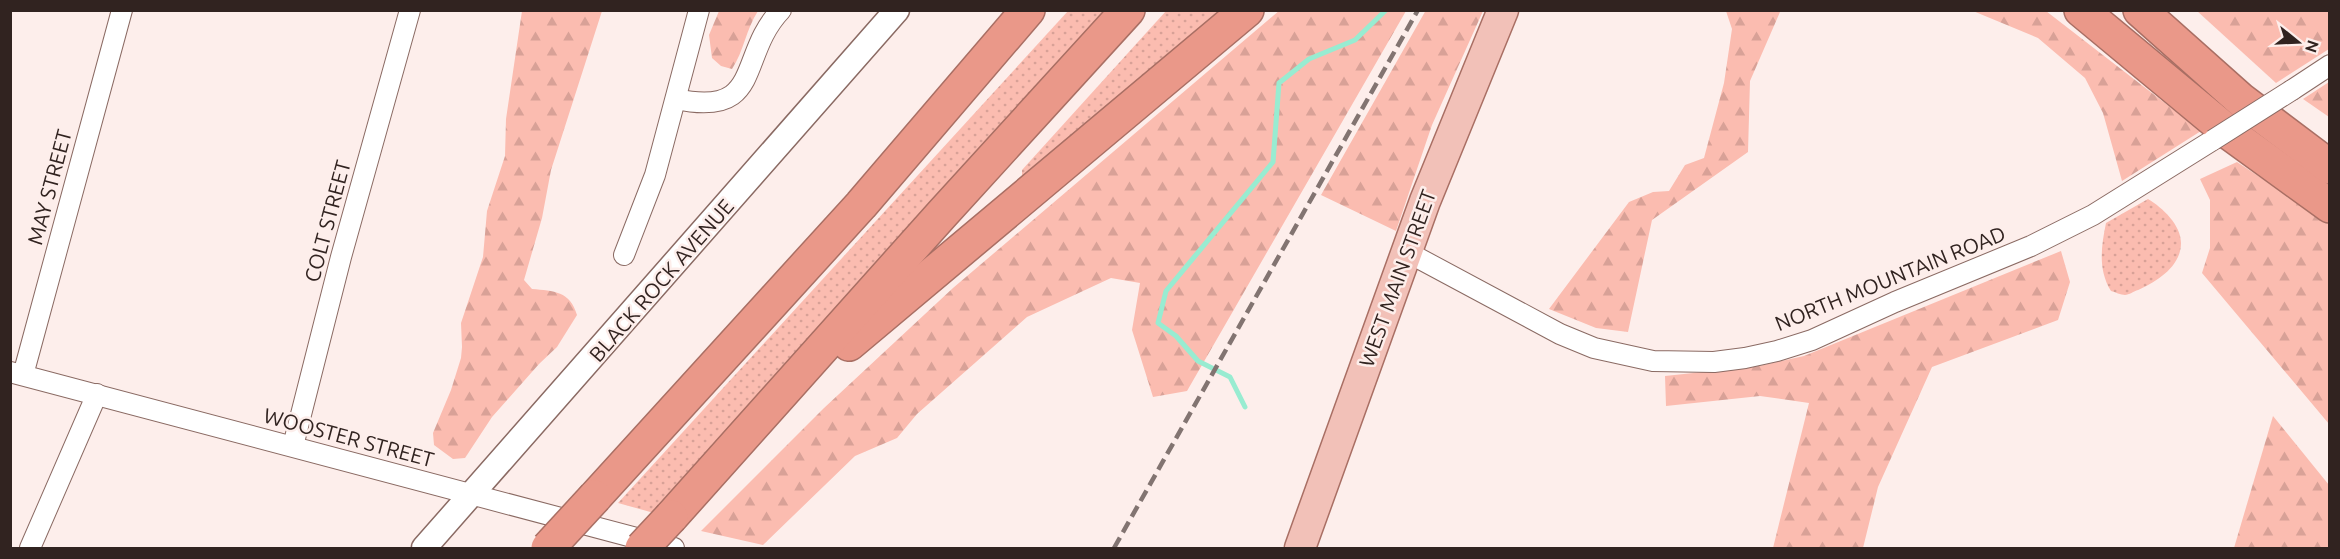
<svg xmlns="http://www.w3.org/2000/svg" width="2340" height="559" font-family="Ubuntu,sans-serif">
<defs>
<pattern id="grass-dots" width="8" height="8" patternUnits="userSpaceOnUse" patternTransform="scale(1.5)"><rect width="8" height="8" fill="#fbbcb0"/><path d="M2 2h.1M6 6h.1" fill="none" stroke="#d8a197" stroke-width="1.8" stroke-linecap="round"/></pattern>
<pattern id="forest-firs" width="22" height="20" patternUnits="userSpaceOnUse" patternTransform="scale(1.5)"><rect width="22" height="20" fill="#fbbcb0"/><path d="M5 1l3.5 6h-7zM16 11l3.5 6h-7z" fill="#d8a197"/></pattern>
</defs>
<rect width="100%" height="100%" fill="#fdeeeb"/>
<g fill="url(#grass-dots)">
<polygon points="1068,11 1115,11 654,513 618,503"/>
<polygon points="1166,11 1232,11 1022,180 1022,170"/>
<path d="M2148,199C2163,208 2181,225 2181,243C2181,267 2156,282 2138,290C2134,291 2129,295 2125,295C2121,295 2115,292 2111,291C2098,270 2101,247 2106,223Z"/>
</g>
<g fill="url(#forest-firs)">
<polygon points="1280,10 1406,11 1187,391 1153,397 1132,330 1140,283 1111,278 1027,317 917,414 897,438 855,456 763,545 701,531 824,408 953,288"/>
<polygon points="1426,10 1483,11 1432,125 1396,231 1321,195"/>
<path d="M522,11H602L551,170L542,218L524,280L532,289C554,291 570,291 577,315L557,347L539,364L492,417L465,458L453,459L434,445L433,433L451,390L461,358L462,347L461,323L483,257L487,211L505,156L506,119Z"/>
<path d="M719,11H758C746,29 744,51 732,69L721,66L712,58L709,35Z"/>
<polygon points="1726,11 1785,11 1780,12 1750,81 1748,152 1652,220 1628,332 1596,328 1549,309 1629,202 1653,192 1669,191 1685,165 1704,158 1724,83 1732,29"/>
<polygon points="1973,11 2046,11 2201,131 2122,181 2103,113 2085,78 2038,38"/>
<polygon points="2197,11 2329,11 2329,49 2276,83"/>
<polygon points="2329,82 2329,117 2303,99"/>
<polygon points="2237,162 2329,223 2329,424 2202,273 2210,248 2210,200 2200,179"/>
<polygon points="2061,251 2070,282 2058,320 1932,367 1878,487 1863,548 1773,548 1809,403 1760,396 1666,406 1665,376 1759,366 1804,356"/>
<polygon points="2273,416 2329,485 2329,548 2234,548"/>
</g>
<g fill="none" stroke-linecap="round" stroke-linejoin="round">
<polyline stroke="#98ecd1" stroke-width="5" points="1245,407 1230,377 1198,361 1176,336 1158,323 1166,291 1273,162 1279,83 1309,59 1355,40 1386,10"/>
<defs>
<g id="minor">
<polyline points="2292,90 2330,65"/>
<path d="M676,99C764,118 737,56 781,10"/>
<polyline points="1407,252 1560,334 1594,348 1653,361 1714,362 1745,358 1777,351 1812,340 1895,302 2031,246 2093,215 2213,140"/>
<polyline points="624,255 655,175 699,10"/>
<polyline points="10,372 674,548"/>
<polyline points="23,375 122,10"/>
<polyline points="293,446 341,257 410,10"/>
<polyline points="30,548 97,394"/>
</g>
<polyline id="tertiary" points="424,548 897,10"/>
<polyline id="primary" points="1300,548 1425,201 1503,10"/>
<g id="motorway">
<polyline points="2081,10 2228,132 2330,206"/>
<polyline points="2140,10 2241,100 2330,167"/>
<polyline points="849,344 1247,10"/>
<polyline points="595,497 861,205 1028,10"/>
<polyline points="671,517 942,214 1128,10"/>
</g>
</defs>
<use href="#minor" stroke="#8a6a63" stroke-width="22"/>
<use href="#tertiary" stroke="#8a6a63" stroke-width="27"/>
<use href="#primary" stroke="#a96f64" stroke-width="33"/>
<use href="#motorway" stroke="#a96f64" stroke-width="36"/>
<use href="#minor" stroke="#fff" stroke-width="20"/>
<use href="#tertiary" stroke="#fff" stroke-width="24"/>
<use href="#primary" stroke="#f2c1b8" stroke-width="30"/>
<use href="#motorway" stroke="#ea9889" stroke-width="33"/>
<polyline stroke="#827471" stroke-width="4.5" stroke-dasharray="12 6" stroke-linecap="butt" points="1114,548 1418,10"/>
<defs>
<polyline id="minor-bridge" points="2213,140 2292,90"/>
<g id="motorway-bridge">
<polyline points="548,548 595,497"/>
<polyline points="642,548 671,517"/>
</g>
</defs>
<use href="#minor-bridge" stroke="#8a6a63" stroke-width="22" stroke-linecap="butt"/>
<use href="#motorway-bridge" stroke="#a96f64" stroke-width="36" stroke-linecap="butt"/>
<use href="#minor-bridge" stroke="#fff" stroke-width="20"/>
<use href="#motorway-bridge" stroke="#ea9889" stroke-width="33"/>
</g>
<g text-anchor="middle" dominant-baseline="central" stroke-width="5" stroke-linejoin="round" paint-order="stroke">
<g font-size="21" fill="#312320" stroke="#fdeeeb">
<text transform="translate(49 187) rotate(-75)">MAY STREET</text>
<text transform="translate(327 221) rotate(-75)">COLT STREET</text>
<text transform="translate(1397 278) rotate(-70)">WEST MAIN STREET</text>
<text transform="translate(1890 278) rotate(-22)">NORTH MOUNTAIN ROAD</text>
<text transform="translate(661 280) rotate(-49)">BLACK ROCK AVENUE</text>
<text transform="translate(349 437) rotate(15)">WOOSTER STREET</text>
</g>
</g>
<rect width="2340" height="559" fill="none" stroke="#312320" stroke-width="24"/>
<g transform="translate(2298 42) rotate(108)" stroke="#fdeeeb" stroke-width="4.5" paint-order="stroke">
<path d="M0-4.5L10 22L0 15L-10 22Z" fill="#312320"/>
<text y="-9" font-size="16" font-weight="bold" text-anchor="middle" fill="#312320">N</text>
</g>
</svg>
